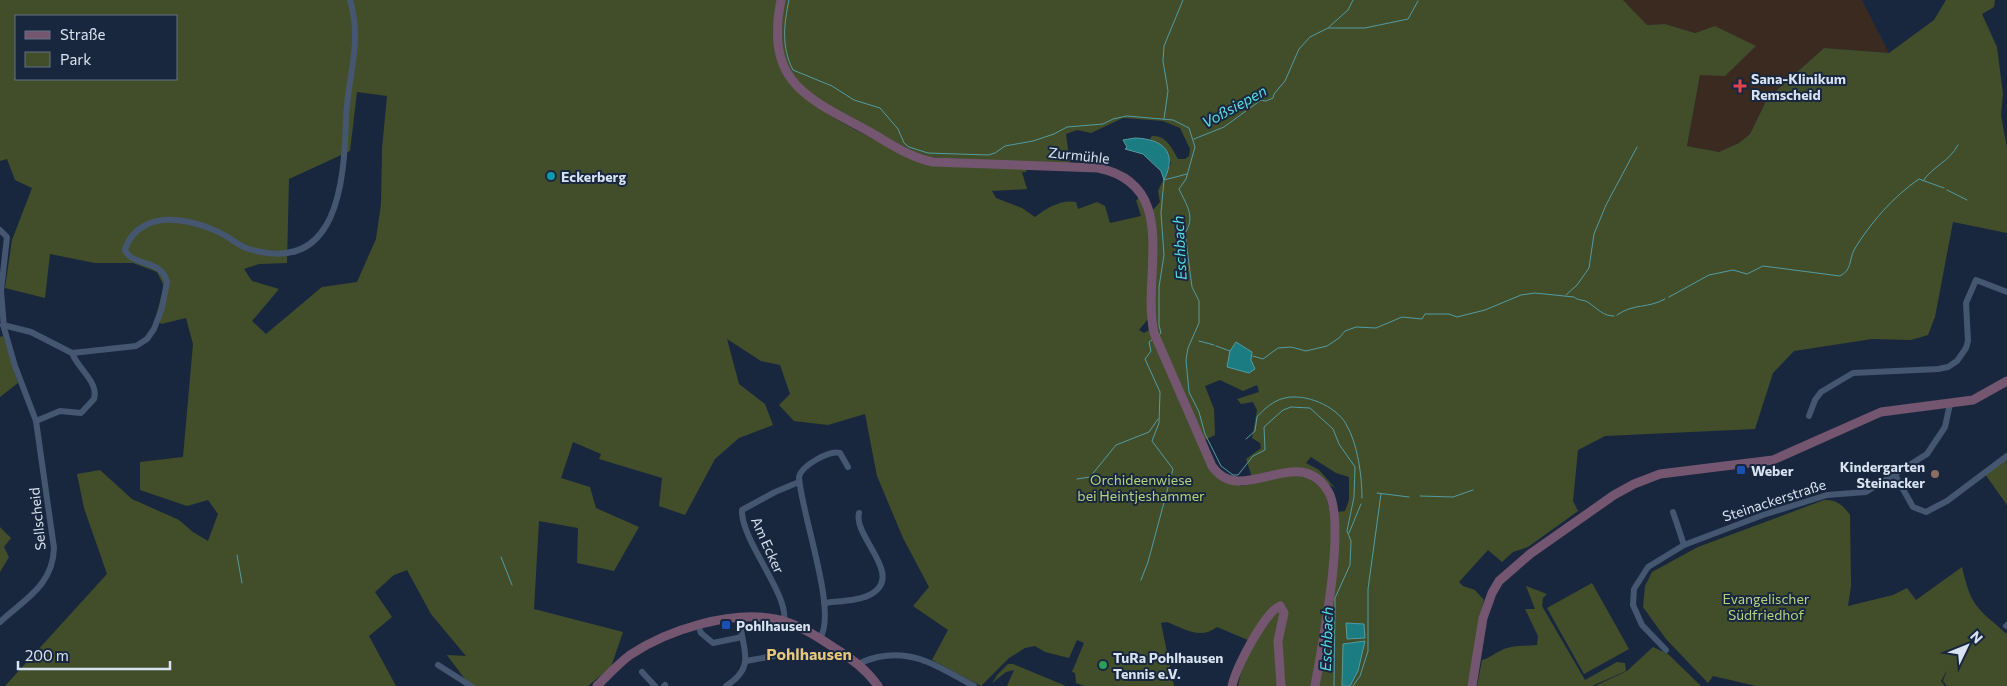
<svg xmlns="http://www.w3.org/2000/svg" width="2007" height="686" font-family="Commissioner,sans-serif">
<rect width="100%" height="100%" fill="#19273e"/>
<polygon fill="#3b2a20" points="1623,0 1862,0 1889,53 1824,48 1767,99 1750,134 1739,143 1719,152 1687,146 1700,75 1755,46 1715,26 1695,33 1665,24 1647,25"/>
<g fill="#424e2a" fill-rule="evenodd">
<path d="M0,0H778L774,23L788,81C810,110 879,142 912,158L1027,167L1026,172H1022L1027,189L992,191L996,198L1022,208L1035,217C1046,208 1062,199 1076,202L1078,209L1097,202L1105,206L1110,223L1141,216L1136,200L1140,198L1150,228L1149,312L1148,319L1139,330L1144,333L1151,329L1206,460L1241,486C1264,483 1293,467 1315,481C1350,503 1318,648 1312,686H1238L1248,640L1217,627C1200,640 1185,629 1167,622L1161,623L1174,686H1084L1076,683L1075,673L1072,672L1084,643L1077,640L1069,658L1045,652L1035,646L1025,648L1009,658L981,686L932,660L948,630L913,606L929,587L903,538L877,476L865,414L828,425L794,421L779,405L790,394L780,365L761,361L727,339L739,384L765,404L773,425L739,438L715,459L685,515L659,506L662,478L599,459L601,454L573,442L561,478L590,487L596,508L639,527L614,571L577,563L578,528L539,521L534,609L623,632L611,667L588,686H470L447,655L466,656L431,614L407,570L394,575L375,592L392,617L369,636L396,686H5L107,574L84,508L77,474L100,470L132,499L179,520L193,532L208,541L218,514L208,500L187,506L140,490V462L183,457L193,344L186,318L161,324L156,316L164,286L157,272L133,263H95L50,254L45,298L5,288L12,240L32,188L15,180L7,159L0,161ZM16,16H176V79H16ZM357,92L387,96L382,149L381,204L376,239L357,282L322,287L266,334L252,321L279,289L252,281L244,269L259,264L287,263L289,179L350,151Z"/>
<path d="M784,0H1623L1647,25L1665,24L1695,33L1715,26L1756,46L1725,76L1700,75L1687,146L1719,152L1739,143L1750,134L1767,99L1824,48L1889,53L1934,20L1946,0H1995L1994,7L1982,14L1997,47L2003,94L2001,115L2007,148V233L1953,222L1935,317L1928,335L1911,340L1872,339L1794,351L1773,373L1755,429L1605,436L1578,450L1573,501L1578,511L1528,547L1513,552L1502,562L1488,550L1459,582L1463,586L1475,590L1484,600L1479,617L1469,686H1317L1337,512L1345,511L1349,500V477L1336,473L1311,457L1306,463L1319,470L1335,488L1303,469L1295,468L1252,477L1246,459L1261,448L1260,443L1252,438L1257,410L1253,402L1241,404L1237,399L1259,392L1257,385L1243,391L1220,380L1205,386L1214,409L1215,435L1203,441L1155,327L1152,211L1160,202L1158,191L1171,163L1157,143L1150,139L1152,136C1166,135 1172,148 1178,159H1185L1189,156L1190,149L1180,128L1163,121L1123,118L1091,133L1077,130L1066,134L1070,164L923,157L812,97L790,74L783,53L781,35Z"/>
<polygon points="3,336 18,383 0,397 0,337"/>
<polygon points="2007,458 2007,505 1985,474"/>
<path d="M1824,500C1836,499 1843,505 1850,515L1851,586L1848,606L1893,595L1907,588L1916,600L1962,567C1971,607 1977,608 2007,634V686H1947L1943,681L1947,670L1941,681L1945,686H1756L1713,676L1708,683L1666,639L1643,607L1645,586L1652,572L1698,547Z"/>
<polygon points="0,527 11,538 4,547 9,557 0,572"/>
<polygon points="1592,583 1629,649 1584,674 1547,608"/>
<path d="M1526,586L1547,594L1543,598L1542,606L1585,680L1617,662L1625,663L1626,671L1592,686H1477L1482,660C1490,658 1493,654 1500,651C1511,645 1525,646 1537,645L1538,636L1525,609H1535Z"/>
<polygon points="1653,647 1668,654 1701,686 1595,686 1627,671"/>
<polygon points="1008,664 1013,664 1066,686 1007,686 1014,670 1006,672 992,683 998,674"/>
</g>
<g fill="#1b7c81" stroke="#549ba3">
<path d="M1135,138C1163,139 1178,152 1164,180L1161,171L1143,154L1125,149L1127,147L1123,140Z"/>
<polygon points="1236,342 1252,352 1251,360 1255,369 1249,373 1227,367 1230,351"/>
<polygon points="1346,623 1364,624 1365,638 1347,639"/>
<polygon points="1365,641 1358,671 1350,686 1342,686 1343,644"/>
</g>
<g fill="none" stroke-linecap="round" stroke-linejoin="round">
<g stroke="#549ba3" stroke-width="1">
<path d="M789,0C784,24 781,47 793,70L832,86L854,100L880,108L898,129L904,143L909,147L928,153L988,155L995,153L1005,146L1033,141L1054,134L1067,127L1103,124L1113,119L1127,116L1173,120L1189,128L1195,147L1186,179L1179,189C1186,204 1196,217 1185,233L1192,287L1199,301V323L1188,348L1186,360L1189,392L1199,412L1205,434L1221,466L1233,475H1238L1253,456L1265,450L1264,427L1283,410L1291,407L1310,408L1333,429L1339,444L1355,467L1354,497L1347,531L1351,541L1350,565L1335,598V606L1334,686"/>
<polyline points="1329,27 1348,10 1353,0"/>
<polyline points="1164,119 1168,91 1163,61 1164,46 1183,0"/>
<polyline points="1194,139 1224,127 1261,100 1266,101 1273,98 1274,94 1285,81 1299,49 1310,37 1328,28 1365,28 1408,19 1418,1"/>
<path d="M1923,181C1933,166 1949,162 1958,145"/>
<polyline points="1947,190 1967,200"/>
<polyline points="1566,295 1577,285 1589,268 1594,234 1606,205 1637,147"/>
<path d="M1669,297L1709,275L1733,270L1747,274L1763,266L1840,276C1852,270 1849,260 1854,250C1870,223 1894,196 1919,179L1944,188"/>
<path d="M1617,315C1634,303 1647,309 1665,299"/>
<polyline points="1159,335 1161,333 1159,325 1159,287 1164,255 1161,213 1164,180 1187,174"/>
<polyline points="1199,341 1214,345"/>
<polyline points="1216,346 1230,351"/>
<path d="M1253,356L1263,359L1278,348L1291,347L1306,351L1327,346L1339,338L1345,331L1356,327L1376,328L1402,317L1422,319L1425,314H1449L1457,317L1485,310L1521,295L1535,293L1574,297C1578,301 1584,299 1589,303C1598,309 1603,316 1614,316"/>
<path d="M1246,439L1255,431L1257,417C1264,409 1274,400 1285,398C1305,393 1336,406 1346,424C1358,444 1362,477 1362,498"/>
<polyline points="1077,479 1090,477 1116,445 1149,432 1158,419"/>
<polyline points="1377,493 1409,497"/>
<polyline points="1420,496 1453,497 1473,490"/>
<polyline points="1349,533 1361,504"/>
<polyline points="237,555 242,583"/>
<polyline points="501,557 512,585"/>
<polyline points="1141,580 1148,562 1173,469 1152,441 1159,423 1160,392 1145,359 1151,351 1149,342 1153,339"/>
<polyline points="1353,686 1360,676 1368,651 1368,589 1381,494"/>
</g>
<g stroke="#455670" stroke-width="6">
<path d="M0,230L7,237L1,291L4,328L15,366L36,421L54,548C53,585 25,599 0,622"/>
<path d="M3,325L31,332L72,353L136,346L147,339L154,329L162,308L167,282C161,258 132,267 125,250C128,239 136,230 146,225C169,213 205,224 226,236C233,240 241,247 249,249C338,276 344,182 346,120C347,77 363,44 350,0"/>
<polyline points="1809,416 1815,400 1821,392 1853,373 1938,369 1948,367 1957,361 1966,348 1968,341 1966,303 1976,280 2007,292"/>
<path d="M36,421L60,411L81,413L94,399C99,382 78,369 72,353"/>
<polyline points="1895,475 1913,507 1926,512 1947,501 2007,456"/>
<polyline points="1673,512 1684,545"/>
<path d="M824,603C839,601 861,601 873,593C903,574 853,536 859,513"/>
<path d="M784,621C789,595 744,544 742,513V510L775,492L799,482"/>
<polyline points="698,625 701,633 713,643 742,637"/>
<polyline points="2006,626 2007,625"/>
<path d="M820,638C838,612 801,513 799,477C801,466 829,450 840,453L848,467"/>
<polyline points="1666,650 1642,625 1633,605 1634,589 1648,567 1684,545 1763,515 1827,495 1866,492 1927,454 1945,427 1950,404"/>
<polyline points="746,661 779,655 788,656"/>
<path d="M859,664C865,660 870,659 878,657C916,649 941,669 974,686"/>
<polyline points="438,665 471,686"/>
<polyline points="642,672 655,686"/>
<polyline points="664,686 665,685"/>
<path d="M726,686C758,666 741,648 740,619"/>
</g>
<g stroke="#745671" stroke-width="9">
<path d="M781,0C765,82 805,97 868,131C888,142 910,158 933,162L1098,168C1182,185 1141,275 1154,333L1212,466C1241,509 1298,441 1328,491C1347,523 1322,646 1315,686"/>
<path d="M597,686C608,675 618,664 630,655C667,630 731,610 775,619C796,623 815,635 833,647C851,658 866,669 878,686"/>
<path d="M1232,686C1236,668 1264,613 1280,606L1284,613L1278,641L1281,686"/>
<polyline points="1472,686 1483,618 1492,593 1499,581 1530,554 1614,495 1634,484 1660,474 1773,460 1881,412 1973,400 2007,381"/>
</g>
</g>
<path fill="#e0444e" stroke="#19273e" stroke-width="2" d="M1737.5 78.5h5v5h5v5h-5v5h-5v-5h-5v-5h5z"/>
<circle fill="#0f9aa8" stroke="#19273e" stroke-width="2" cx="551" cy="176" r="5"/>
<g fill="#1a4fb4" stroke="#19273e" stroke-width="2">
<rect x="1736" y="465" width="10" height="10" rx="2.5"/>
<rect x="721" y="620" width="10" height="10" rx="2.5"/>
</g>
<circle fill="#8d6e63" stroke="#19273e" stroke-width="2" cx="1935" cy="474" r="5"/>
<circle fill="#2e9e5b" stroke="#19273e" stroke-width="2" cx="1103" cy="665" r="5"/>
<g text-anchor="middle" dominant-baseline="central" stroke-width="4" stroke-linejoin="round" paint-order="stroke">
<g font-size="14" font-weight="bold" fill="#d8e2f1" stroke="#19273e" text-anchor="start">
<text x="1751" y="78">Sana-Klinikum<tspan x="1751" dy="16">Remscheid</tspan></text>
<text x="561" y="176">Eckerberg</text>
<text x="1925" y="466" text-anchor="end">Kindergarten<tspan x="1925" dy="16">Steinacker</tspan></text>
<text x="1751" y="470">Weber</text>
<text x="736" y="625">Pohlhausen</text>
<text x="1113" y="657">TuRa Pohlhausen<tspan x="1113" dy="16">Tennis e.V.</tspan></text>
</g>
<g font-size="14" fill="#d8e2f1" stroke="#19273e">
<text transform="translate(1079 155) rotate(6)">Zurmühle</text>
<text transform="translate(1774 500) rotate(-18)">Steinackerstraße</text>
<text transform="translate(37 519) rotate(-96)">Sellscheid</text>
<text transform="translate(768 545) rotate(66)">Am Ecker</text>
</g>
<g font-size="14" fill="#b5d27e" stroke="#19273e">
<text x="1141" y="479">Orchideenwiese<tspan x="1141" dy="16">bei Heintjeshammer</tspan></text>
<text x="1766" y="598">Evangelischer<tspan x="1766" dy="16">Südfriedhof</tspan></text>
</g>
<g font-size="15" font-style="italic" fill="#59dce4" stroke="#19273e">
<text transform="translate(1234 106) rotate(-29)">Voßsiepen</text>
<text transform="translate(1179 248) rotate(-93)">Eschbach</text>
<text transform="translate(1326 639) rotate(-88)">Eschbach</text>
</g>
<g font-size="16" font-weight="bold" fill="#e6c77c" stroke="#19273e">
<text x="809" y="653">Pohlhausen</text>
</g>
</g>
<rect x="15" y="15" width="162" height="65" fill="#19273e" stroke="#657286"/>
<rect x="25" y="31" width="25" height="8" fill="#745671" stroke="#657286"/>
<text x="60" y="40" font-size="15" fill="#d8e2f1">Straße</text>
<rect x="25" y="52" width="25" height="15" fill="#424e2a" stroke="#657286"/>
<text x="60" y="65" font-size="15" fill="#d8e2f1">Park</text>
<g transform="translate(1967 646) rotate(47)" stroke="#19273e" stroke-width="4" paint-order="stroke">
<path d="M0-4L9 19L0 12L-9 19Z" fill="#d8e2f1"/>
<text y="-8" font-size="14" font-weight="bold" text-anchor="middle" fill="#d8e2f1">N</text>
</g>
<path d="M18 661v8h152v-8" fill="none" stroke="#d8e2f1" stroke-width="2.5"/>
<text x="25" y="661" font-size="15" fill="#d8e2f1" stroke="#19273e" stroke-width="4" paint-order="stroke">200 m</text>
</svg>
